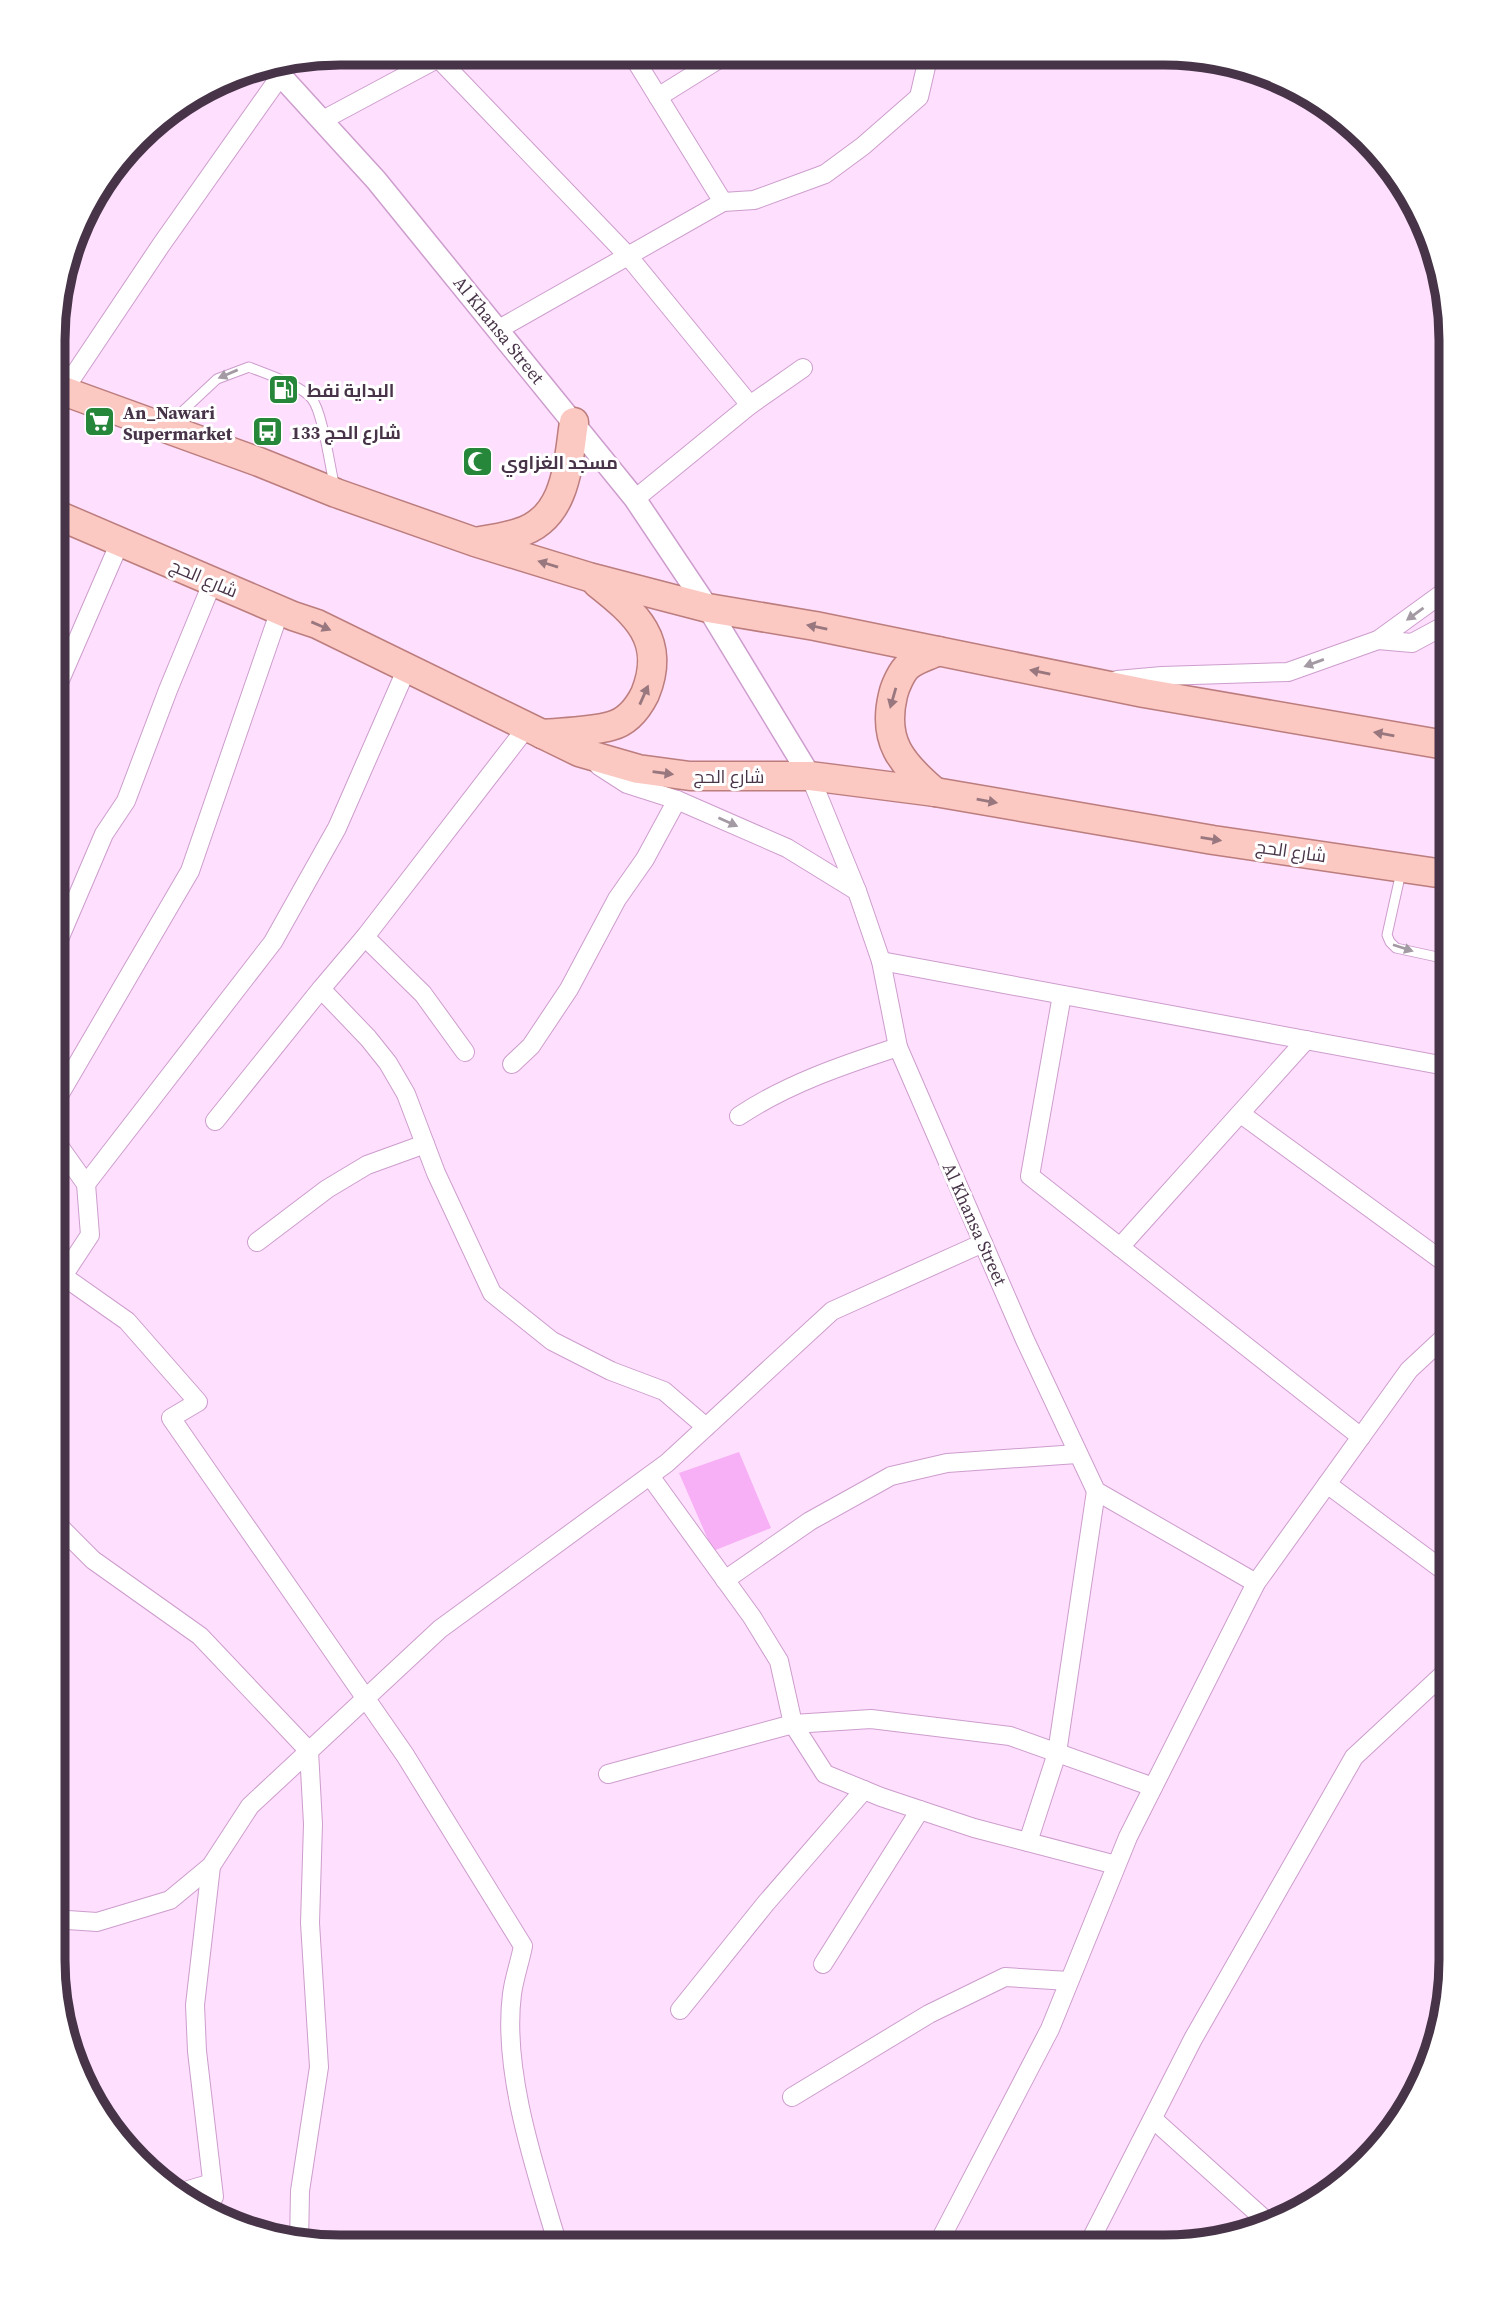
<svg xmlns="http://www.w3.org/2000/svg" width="1504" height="2300" font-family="'Source Serif 4',Cairo,serif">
<rect width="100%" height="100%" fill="#fedffd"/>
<polygon fill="#f7aff6" points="739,1452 771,1528 713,1551 679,1473"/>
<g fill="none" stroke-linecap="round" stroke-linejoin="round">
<defs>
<g id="service">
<path d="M170,423L217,379L249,367C266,374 301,385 312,399C323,413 330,468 335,488"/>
<polyline points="1401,872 1387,935 1390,942 1396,948 1451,960"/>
</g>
<g id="minor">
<polyline points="438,58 629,257 750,405"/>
<polyline points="658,97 727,54"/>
<polyline points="321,121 448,53"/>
<polyline points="723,202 754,200 825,174 863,146 919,97 929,54"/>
<polyline points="499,329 723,202 631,53"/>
<polyline points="64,390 161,245 281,75"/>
<polyline points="635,499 750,405 803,368"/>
<polyline points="1378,640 1412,643 1451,622"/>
<polyline points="1117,680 1162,676 1288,672 1378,640 1451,587"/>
<polyline points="54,694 120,542"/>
<polyline points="599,766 627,784 677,800 787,848 857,891"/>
<polyline points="810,776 857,891 881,961 898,1047 1025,1340 1096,1491 1256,1583"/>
<polyline points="365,937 423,994 465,1052"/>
<polyline points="54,951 104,834 126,801 168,690 213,581"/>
<polyline points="881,961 1451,1067"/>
<polyline points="321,989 365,937 527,727"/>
<polyline points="1062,995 1030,1176 1361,1437"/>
<polyline points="512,1064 531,1046 569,989 617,899 645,859 677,800"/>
<polyline points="54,1104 190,871 280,610"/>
<polyline points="1241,1114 1451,1267"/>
<path d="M739,1116C787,1084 843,1065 898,1047"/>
<polyline points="215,1121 321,989 368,1038 388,1063 406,1094 436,1173 492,1293 552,1341 611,1371 664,1391 706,1427"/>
<path d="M54,1139L86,1184L90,1235L63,1276L127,1321L198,1402L171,1418L405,1755L523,1946C520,1962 514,1978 512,1994C502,2071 535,2168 557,2242L548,2246"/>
<polyline points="86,1184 273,942 337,828 407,668"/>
<polyline points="257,1242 327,1189 367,1165 425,1144"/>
<polyline points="1120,1247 1306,1040"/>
<polyline points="650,1476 752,1617 779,1661 793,1724 825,1774 881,1797 974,1828 1116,1865"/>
<polyline points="1327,1484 1451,1576"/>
<polyline points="53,1520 93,1560 200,1636 309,1751 313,1824 310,1923 319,2067 300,2191 299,2244"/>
<polyline points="725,1580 810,1521 891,1476 947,1463 1077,1454"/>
<polyline points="608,1774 793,1724 871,1719 1010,1736 1153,1787"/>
<polyline points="1028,1842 1057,1753 1096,1491"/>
<polyline points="211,1866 195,2005 197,2051 214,2197"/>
<polyline points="53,1919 97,1922 170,1900 211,1866 250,1806 440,1629 667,1463 832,1311 983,1243"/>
<polyline points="823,1964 920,1810"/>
<polyline points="680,2010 766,1903 864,1790"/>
<polyline points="792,2097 929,2014 1005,1977 1069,1981"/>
<polyline points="1153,2119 1272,2226"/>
<polyline points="175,2194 212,2183"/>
<polyline points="764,2244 766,2246"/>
<polyline points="945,2247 941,2238 1050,2029 1128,1837 1256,1583 1409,1370 1451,1331"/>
<polyline points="1087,2247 1193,2039 1354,1757 1451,1667"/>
</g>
<polyline id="tertiary" points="272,66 376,180 635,499 708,608 810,776"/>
<g id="primary">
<polyline points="55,388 259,462 336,493 475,542 589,577 708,608 815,626 1144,693 1451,746"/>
<polyline points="55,514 293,616 317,624 579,752 638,769 690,776 810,776 935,792 1213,840 1451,875"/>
<path d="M480,541C493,539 506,537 518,533C567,519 568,463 574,422"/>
<path d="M542,734C564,732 589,732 611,726C627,722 638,708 645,694C667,640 636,614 597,583"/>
<path d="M935,792C901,763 882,741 893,695C895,686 902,671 908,666C916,659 929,656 938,651"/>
</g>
</defs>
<use href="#service" stroke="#cd9dcd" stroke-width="11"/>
<use href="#minor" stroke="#cd9dcd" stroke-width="20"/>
<use href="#tertiary" stroke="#cd9dcd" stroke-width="24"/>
<use href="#primary" stroke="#bb7d7d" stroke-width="31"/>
<polyline stroke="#a0879f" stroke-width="3.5" stroke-dasharray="3.5 5" stroke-linecap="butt" points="266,440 268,432"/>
<use href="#service" stroke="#fff" stroke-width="9"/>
<use href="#minor" stroke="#fff" stroke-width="18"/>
<use href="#tertiary" stroke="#fff" stroke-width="21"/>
<use href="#primary" stroke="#fbc8c2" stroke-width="28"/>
</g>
<defs><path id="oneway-solid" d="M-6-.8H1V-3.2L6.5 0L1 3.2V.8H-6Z" transform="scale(1.75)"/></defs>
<g fill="#a49aa4">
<use href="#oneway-solid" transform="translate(228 374) rotate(157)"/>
<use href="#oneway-solid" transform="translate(1415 614) rotate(144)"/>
<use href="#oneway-solid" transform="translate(1314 663) rotate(160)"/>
<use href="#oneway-solid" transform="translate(728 822) rotate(24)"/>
<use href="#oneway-solid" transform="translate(1403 948) rotate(18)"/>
</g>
<g fill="#99777f">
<use href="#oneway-solid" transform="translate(548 564) rotate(-163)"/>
<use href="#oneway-solid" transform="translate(321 626) rotate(23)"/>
<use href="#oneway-solid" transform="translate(817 627) rotate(-169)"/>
<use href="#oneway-solid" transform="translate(1040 672) rotate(-168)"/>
<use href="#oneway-solid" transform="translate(644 695) rotate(-66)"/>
<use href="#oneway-solid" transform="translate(893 698) rotate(106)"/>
<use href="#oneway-solid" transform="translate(1384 734) rotate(-170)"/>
<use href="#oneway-solid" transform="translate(663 773) rotate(8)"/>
<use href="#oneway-solid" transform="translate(987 801) rotate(10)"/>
<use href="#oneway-solid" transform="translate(1211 839) rotate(9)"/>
</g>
<defs>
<symbol id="fuel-square" viewBox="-11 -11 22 22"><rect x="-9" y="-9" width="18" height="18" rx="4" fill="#26873a" stroke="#fff"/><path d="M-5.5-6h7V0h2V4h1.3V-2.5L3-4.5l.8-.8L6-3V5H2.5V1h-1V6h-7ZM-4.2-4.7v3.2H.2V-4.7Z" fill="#fff"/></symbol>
<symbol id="supermarket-square" viewBox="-11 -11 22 22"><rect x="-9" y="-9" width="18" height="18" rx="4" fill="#26873a" stroke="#fff"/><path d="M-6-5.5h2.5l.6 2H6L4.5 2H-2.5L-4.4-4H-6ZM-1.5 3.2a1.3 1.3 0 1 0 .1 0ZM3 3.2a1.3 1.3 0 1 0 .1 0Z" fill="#fff"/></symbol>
<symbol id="bus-square" viewBox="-11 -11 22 22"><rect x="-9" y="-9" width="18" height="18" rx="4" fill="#26873a" stroke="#fff"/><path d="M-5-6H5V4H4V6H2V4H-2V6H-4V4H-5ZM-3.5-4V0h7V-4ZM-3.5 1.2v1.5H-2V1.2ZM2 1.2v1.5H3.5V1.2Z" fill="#fff"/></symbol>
<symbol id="mosque-square" viewBox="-11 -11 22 22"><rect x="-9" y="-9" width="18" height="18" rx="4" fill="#26873a" stroke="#fff"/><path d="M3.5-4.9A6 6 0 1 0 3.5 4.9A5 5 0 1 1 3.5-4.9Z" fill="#fff"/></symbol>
</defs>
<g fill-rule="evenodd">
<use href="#fuel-square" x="266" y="372" width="35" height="35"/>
<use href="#supermarket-square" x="82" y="404" width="35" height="35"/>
<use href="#bus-square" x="250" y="414" width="35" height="35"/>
<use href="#mosque-square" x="460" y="444" width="35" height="35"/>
</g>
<g text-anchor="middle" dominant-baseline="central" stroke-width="6" stroke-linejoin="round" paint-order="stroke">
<g font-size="18" fill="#483448" stroke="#fff">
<text transform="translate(499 330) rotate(51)">Al Khansa Street</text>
<text transform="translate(204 578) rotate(23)">شارع الحج</text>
<text x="729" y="776">شارع الحج</text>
<text transform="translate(1291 851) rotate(8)">شارع الحج</text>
<text transform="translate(975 1224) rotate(66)">Al Khansa Street</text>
</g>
<g font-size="18" font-weight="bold" fill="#483448" stroke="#fff" text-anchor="start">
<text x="307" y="390">البداية نفط</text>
<text x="123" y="412">An_Nawari<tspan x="123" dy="21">Supermarket</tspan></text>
<text x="291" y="432">شارع الحج 133</text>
<text x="501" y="462">مسجد الغزاوي</text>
</g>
</g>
<path d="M0 0H1504V2300H0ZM340 65H1164A275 275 0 0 1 1439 340V1960A275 275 0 0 1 1164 2235H340A275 275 0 0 1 65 1960V340A275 275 0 0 1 340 65Z" fill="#fff" fill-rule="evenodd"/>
<path fill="none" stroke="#483448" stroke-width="9" d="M340 65H1164A275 275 0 0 1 1439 340V1960A275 275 0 0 1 1164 2235H340A275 275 0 0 1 65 1960V340A275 275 0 0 1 340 65Z"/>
</svg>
